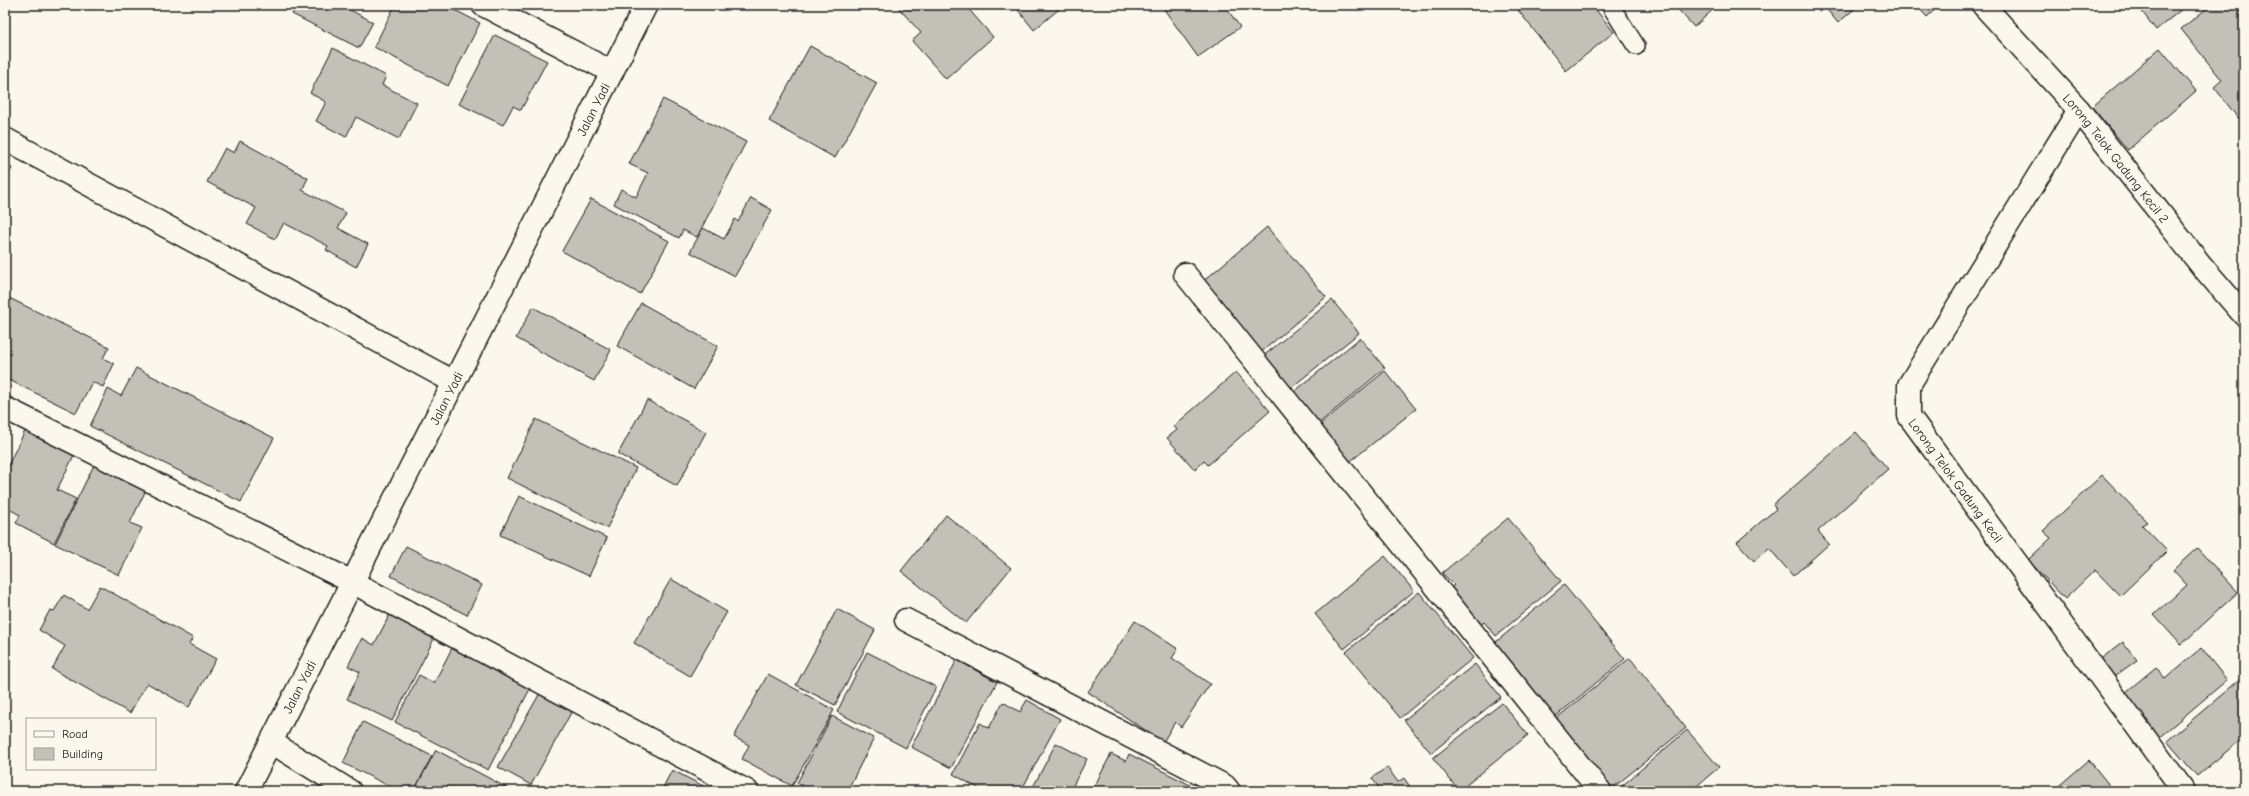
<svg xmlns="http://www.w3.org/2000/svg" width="2249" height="796" font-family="'Comic Neue',sans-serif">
<rect width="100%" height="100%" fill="#fbf7ec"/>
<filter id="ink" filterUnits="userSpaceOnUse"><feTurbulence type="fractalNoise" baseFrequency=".025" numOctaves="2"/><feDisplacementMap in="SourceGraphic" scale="8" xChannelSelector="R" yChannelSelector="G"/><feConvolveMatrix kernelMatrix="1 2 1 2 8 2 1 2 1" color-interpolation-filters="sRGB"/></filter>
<g filter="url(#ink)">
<g fill="#c3c0b8" stroke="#1c1c1c">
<polygon points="296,5 341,5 373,22 359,48 292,14"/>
<polygon points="395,5 445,5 480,23 448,86 374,47"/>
<polygon points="896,5 965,5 993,37 946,79 912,41 921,33"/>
<polygon points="1014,5 1064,5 1034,30"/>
<polygon points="1161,5 1224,5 1240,27 1198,57"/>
<polygon points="1514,5 1592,5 1614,32 1566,71"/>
<polygon points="1674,5 1718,5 1694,27"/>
<polygon points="1823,5 1859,5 1838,23"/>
<polygon points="1916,5 1940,5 1927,17"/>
<polygon points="2137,5 2187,5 2156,30"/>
<polygon points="2211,5 2244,5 2244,113 2238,118 2214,87 2222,80 2181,29"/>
<polygon points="495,35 547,61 521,110 513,106 503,125 459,104"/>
<polygon points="810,46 877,83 835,158 769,121"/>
<polygon points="333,48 386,76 382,85 417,103 399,139 356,117 346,137 316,121 326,102 310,93"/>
<polygon points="2160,48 2196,91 2128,150 2092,107"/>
<polygon points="663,99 746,142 697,237 683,230 679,238 614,204 621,189 636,197 648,173 629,164"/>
<polygon points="240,141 308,178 302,190 346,213 338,228 368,244 356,267 326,250 328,246 284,223 275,239 247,224 256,208 207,182 225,148 234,153"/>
<polygon points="5,165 12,168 5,182"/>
<polygon points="751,198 772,210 735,276 690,252 703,228 724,239 735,219 738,222"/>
<polygon points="591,199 669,241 640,294 562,251"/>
<polygon points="1267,227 1326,297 1252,360 1193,290"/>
<polygon points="5,296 109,347 103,358 114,364 103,387 92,382 76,413 5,378"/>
<polygon points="1332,300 1359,333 1282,395 1256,362"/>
<polygon points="641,303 718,346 694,389 617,346"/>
<polygon points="533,307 611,350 594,381 516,338"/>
<polygon points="1360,338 1385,368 1312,429 1289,396"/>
<polygon points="136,368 274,438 241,502 90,426 108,389 121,396"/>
<polygon points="1385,371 1416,409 1342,468 1312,431"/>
<polygon points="1236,372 1270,411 1208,465 1204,461 1195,470 1167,438 1177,430 1174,426"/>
<polygon points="647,400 706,432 677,486 618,454"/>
<polygon points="536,419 636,468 607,528 507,478"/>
<polygon points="25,431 74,455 57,490 76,499 54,543 16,523 20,515 11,510 7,520 5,519 5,471"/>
<polygon points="1856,432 1888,469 1818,531 1829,544 1793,576 1769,548 1754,561 1737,542 1776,509 1773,505"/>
<polygon points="94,465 146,490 130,523 142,528 119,575 55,544"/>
<polygon points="2102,475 2147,522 2142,525 2167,551 2120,596 2095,570 2065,599 2028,560 2051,538 2043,531"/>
<polygon points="519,496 607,538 589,576 500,535"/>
<polygon points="946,515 1011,568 966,623 901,571"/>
<polygon points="1508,518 1561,581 1496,636 1484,622 1474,631 1443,595 1454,585 1442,573"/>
<polygon points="406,546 482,585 467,615 391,576"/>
<polygon points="2197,548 2238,592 2181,645 2154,615 2187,585 2173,570"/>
<polygon points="1385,556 1414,591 1344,649 1315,614"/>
<polygon points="671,579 727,612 690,676 634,643"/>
<polygon points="1564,585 1625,659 1550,721 1490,647"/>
<polygon points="100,586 193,638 189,644 216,659 189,707 147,683 130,713 52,669 65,646 39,630 50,610 54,611 64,595 87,609"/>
<polygon points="1419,592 1473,658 1400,718 1346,652"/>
<polygon points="837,609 875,630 835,705 796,685"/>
<polygon points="392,610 437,633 392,721 347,699 360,672 348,666 362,638 374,645"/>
<polygon points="1135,621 1178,649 1172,658 1210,684 1181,727 1175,722 1163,742 1088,692"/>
<polygon points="2123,642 2137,660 2111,679 2098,661"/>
<polygon points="454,644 532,685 488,770 395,722 419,675 434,683"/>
<polygon points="2201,648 2227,680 2156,740 2120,697 2156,667 2165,679"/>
<polygon points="867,652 936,687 906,748 837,712"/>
<polygon points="1630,658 1686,728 1609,791 1552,722"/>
<polygon points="957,660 997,682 951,768 911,747"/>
<polygon points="1475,664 1501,697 1431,753 1404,720"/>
<polygon points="768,674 834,710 792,786 742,759 749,745 734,737"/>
<polygon points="2244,676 2244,737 2197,776 2167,741"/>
<polygon points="540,693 572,711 531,785 498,767"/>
<polygon points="1027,700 1060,719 1021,791 983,791 953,774 980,723 989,728 1003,702 1020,712"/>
<polygon points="1502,703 1528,735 1459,791 1433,758"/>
<polygon points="832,716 874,738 847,791 812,791 797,783"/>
<polygon points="363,722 432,756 414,791 399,791 343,763"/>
<polygon points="1687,730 1719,767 1691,791 1616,791"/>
<polygon points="1056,743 1087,759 1070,791 1031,791"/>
<polygon points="436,750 513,791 414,791"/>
<polygon points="1111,754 1126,761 1129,754 1202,791 1092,791"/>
<polygon points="2089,760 2114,791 2055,791 2054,790"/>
<polygon points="1387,767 1398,782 1404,778 1413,791 1381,791 1372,778"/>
<polygon points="672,770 713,791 661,791"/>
</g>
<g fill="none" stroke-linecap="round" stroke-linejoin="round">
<defs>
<polyline id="service" points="1610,5 1636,46"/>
<g id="minor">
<polyline points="483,5 612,72"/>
<path id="s1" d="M1983,5L2079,110L2201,265L2244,315"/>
<path id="s2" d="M2079,110L1909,385V416L2184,791"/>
<polyline points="5,139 454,382"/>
<polyline points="1185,274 1600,791"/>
<polyline points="5,408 352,582 747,791"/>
<polyline points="906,620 1225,786 1229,791"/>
<polyline points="271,742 350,791"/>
</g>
<g id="tertiary">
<path id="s3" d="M246,791L646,5"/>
</g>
</defs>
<use href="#service" stroke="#1c1c1c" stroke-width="20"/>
<use href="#minor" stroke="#1c1c1c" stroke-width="25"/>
<use href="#tertiary" stroke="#1c1c1c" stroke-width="25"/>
<use href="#service" stroke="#fbf7ec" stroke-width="17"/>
<use href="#minor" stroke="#fbf7ec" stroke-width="22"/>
<use href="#tertiary" stroke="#fbf7ec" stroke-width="22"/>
</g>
</g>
<g text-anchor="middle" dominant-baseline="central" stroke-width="3.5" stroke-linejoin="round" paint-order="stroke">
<g font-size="13" fill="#1c1c1c" stroke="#fbf7ec">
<text stroke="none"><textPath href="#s3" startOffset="765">Jalan Yadi</textPath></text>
<text stroke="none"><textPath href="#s1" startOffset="203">Lorong Telok Gadung Kecil 2</textPath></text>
<text stroke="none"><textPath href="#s3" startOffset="441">Jalan Yadi</textPath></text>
<text stroke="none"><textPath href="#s2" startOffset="434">Lorong Telok Gadung Kecil</textPath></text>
<text stroke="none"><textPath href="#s3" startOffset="117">Jalan Yadi</textPath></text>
</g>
</g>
<rect width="2249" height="796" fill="none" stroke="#fbf7ec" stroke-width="20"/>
<rect x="10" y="10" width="2229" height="776" fill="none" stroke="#1c1c1c" stroke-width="1.5" filter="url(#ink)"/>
<rect x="26" y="718" width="130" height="52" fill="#fbf7ec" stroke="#a29f99"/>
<rect x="34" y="731" width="20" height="6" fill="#fbf7ec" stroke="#a29f99"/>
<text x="62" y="738" font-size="12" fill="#1c1c1c">Road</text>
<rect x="34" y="748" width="20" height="12" fill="#c3c0b8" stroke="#a29f99"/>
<text x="62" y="758" font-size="12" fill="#1c1c1c">Building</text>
</svg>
